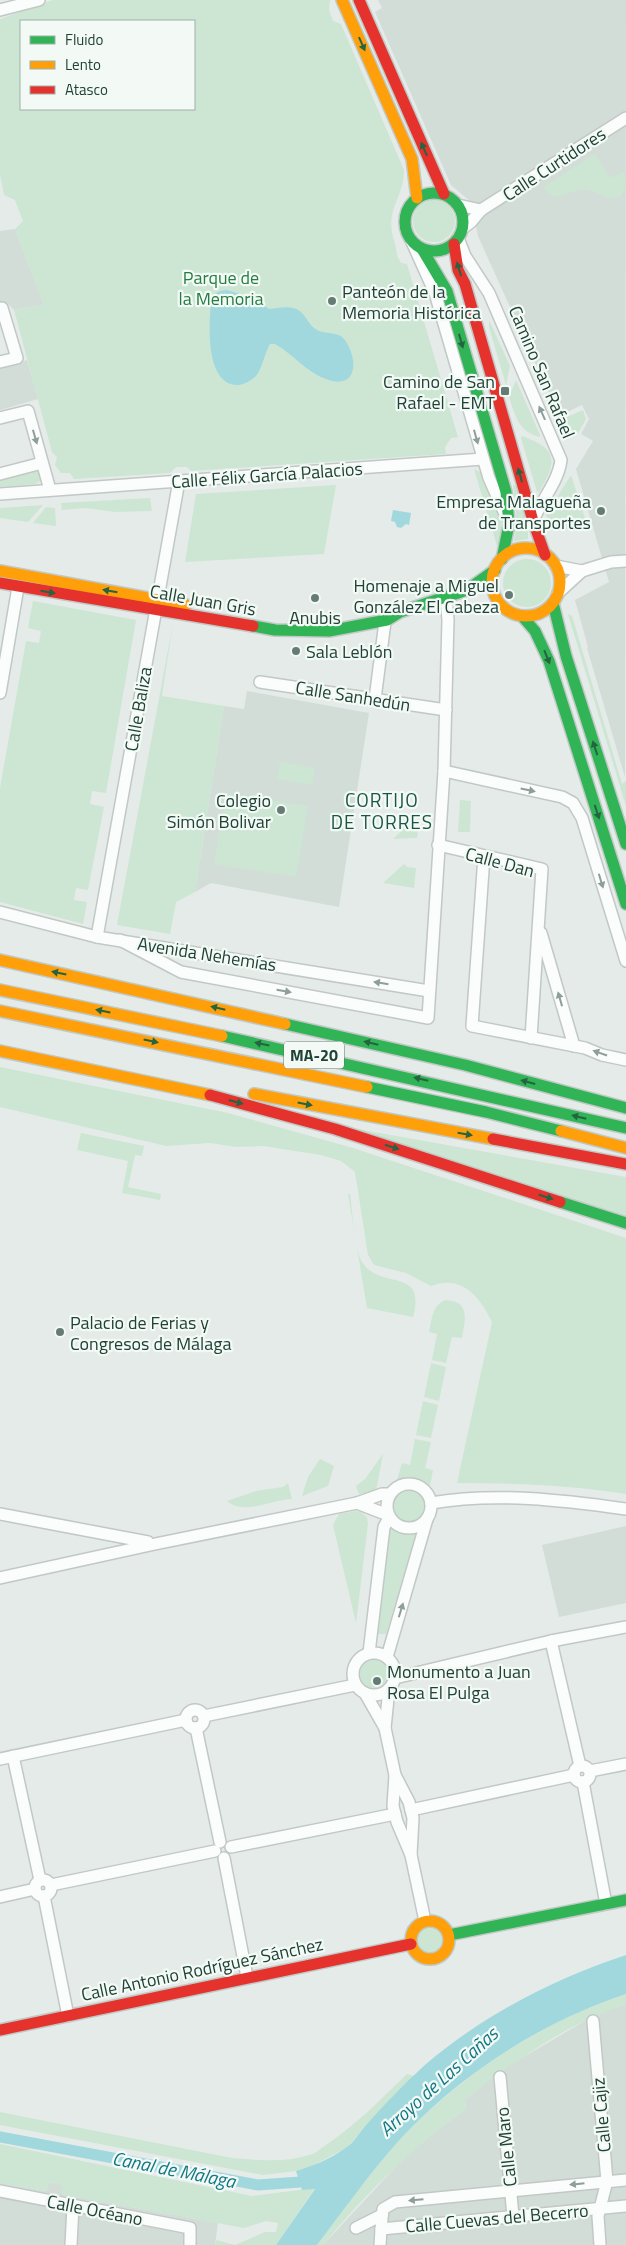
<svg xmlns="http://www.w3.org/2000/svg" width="626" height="2245" font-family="'Titillium Web',sans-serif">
<rect width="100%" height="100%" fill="#e5ebe8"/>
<g fill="#d2ddd8">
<polygon points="378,0 626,0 625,777 587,648 588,647 575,600 609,582 576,469 593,441 581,434 589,419 582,405 559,416 478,236 471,202 451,185 375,12 382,8"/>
<polygon points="15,229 44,305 14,310 7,303 0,303 0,231"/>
<polygon points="27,360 38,399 0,410 0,369"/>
<polygon points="247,691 369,713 339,907 211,883 195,892 224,706 244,709"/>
<polygon points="626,1526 626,1603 559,1617 542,1545"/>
<polygon points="626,2005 626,2245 323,2245 402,2160 432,2134 466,2109 465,2099 508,2066 583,2022 601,2012"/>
<polygon points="48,2182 63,2185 61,2194 218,2223 215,2245 0,2245 0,2183 46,2191"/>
</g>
<g fill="#cce6d3" fill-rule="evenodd">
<path d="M53,0H330L329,10L333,21L341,24L404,170C404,200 383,209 395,244C397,251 396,256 401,263L407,264L458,437L451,438L445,447L446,454L191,471L187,467H176L170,473L74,479L70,473H61L55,465L57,457L52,452L14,310L44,305L15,229L23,221L15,200L4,195L0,175V19ZM21,21H194V109H21Z"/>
<path d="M595,154L610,178L626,171V186L621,196C610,202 600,192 588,190C569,186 557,209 543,187Z"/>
<circle cx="434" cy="221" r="21"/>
<polygon points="489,320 510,366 506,385 489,327"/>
<path d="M516,380L540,435V437C519,433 515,415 509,397Z"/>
<polygon points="583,410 586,419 578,433 565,430 562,419"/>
<path d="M522,436C559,449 557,462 539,492H537L521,438Z"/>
<polygon points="474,469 484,474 502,518 498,549"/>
<polygon points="38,471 41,479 39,482 35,484 0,487 0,481"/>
<path d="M571,475L587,524C572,530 552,536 546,515Z"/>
<polygon points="336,485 324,554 185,562 196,494"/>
<polygon points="513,485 516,486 528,521 528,539 514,541 516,515"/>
<polygon points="150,498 152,511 115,512 86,508 62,510 61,503"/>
<polygon points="43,505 28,522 0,518 0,508"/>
<polygon points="46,507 55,508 56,526 33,523"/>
<circle cx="527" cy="583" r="24"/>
<polygon points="33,601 136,620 106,793 92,791 90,804 104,807 88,890 76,888 74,900 87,902 83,924 0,902 0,788 26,641 39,643 41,631 28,628"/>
<polygon points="568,614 572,616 622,784 626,781 626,777 626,806"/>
<polygon points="173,623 162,696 224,706 195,892 176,902 170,934 117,925"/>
<polygon points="280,762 315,768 312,785 277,779"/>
<polygon points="226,793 308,806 296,877 214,864"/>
<polygon points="460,800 471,801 470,832 458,832"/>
<polygon points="412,821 419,822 417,838 393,839"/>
<polygon points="404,864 407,867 416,868 414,888 383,883"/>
<path d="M0,1067L228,1113L353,1148L626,1238V1494C570,1485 514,1483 457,1483L492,1322C480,1297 462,1274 431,1286L406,1273L374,1265L368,1255L355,1172L341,1161L321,1155L263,1146L236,1147L210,1143L166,1146L0,1107Z"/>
<polygon points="346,1127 626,1177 626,1218"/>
<polygon points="81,1133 144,1146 142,1156 135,1155 128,1187 161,1194 160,1200 122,1193 128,1161 77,1150"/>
<path d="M348,1194H350C352,1208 355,1251 362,1262C380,1291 427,1266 413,1317L367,1308Z"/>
<path d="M445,1300C471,1301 465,1320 462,1338L452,1337L446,1363L432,1360L437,1334L429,1332C432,1319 432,1306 445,1300Z"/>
<polygon points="431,1363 446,1367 439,1401 424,1397"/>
<polygon points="423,1401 438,1405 431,1438 416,1435"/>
<path d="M415,1439L431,1442L425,1468L433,1470L430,1486C419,1479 410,1475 397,1480L402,1463L410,1465Z"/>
<polygon points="383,1454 376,1491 359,1494 356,1486 365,1479"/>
<polygon points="320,1459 334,1466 328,1486 302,1496 308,1477"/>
<path d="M288,1483L292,1499C273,1499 244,1516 227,1501L256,1491L283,1487Z"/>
<circle cx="409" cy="1507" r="16"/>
<polygon points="355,1511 361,1512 367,1517 368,1524 356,1623 333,1525 339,1514"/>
<path d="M389,1527C399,1533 405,1535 416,1533L386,1634H376Z"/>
<circle cx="374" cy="1674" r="14"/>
<circle cx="430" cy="1941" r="13"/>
<path d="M626,1994V2005C566,2023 515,2062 465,2099L466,2109C413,2147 365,2194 323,2245H317C341,2214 363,2181 389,2152C449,2082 538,2023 626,1994Z"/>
<path d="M407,2074L414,2076L346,2148L310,2167L296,2171L263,2175L0,2125V2112L232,2158C258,2160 284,2163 309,2155C315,2154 320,2149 326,2145C356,2125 381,2099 407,2074Z"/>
<polygon points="0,2144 252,2196 315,2188 276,2245 215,2245 216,2240 235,2245 265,2232 276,2232 278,2223 266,2221 244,2228 61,2194 62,2185 49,2182 47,2191 0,2183"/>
</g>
<g fill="#a1d8de">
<path d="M227,290L253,298L269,309C279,308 294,304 302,313C307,318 309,324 314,328C324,336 338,330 345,340C359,360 357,391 326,379C306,372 293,354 275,344H270C264,354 263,367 256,376C252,380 245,384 239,385C208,386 209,336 210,315C211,309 210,301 213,296C217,291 221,291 227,290Z"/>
<polygon points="393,510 411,513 409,525 406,524 401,528 397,527 395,522 391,521"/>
<path d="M626,1955V1994C538,2023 449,2081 389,2152C363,2182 341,2214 317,2245H276L315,2189L302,2190L296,2171C313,2166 330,2159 344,2149C354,2143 360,2132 367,2124C386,2103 406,2082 426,2064C485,2014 554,1979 626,1955Z"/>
</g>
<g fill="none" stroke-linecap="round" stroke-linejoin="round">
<polyline stroke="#a1d8de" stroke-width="11" points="0,2137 258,2185 300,2182 314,2177"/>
<defs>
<g id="street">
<polyline points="0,10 39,0"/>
<polyline points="458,205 481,210"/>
<polyline points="463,228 471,222 481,210 626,118"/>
<path d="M458,238L465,256L489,293L561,460C558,483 541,500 533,521"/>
<polyline points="412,242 435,293 489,478 505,514"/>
<polyline points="0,309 2,308 17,358 0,362"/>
<polyline points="0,418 28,411 50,490"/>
<polyline points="0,474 42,463"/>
<polyline points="0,494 483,459"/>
<polyline points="556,566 582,571 611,562 626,561"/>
<polyline points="558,593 582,571"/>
<polyline points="260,682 446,710"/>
<polyline points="0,693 18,587"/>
<polyline points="375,699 386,614"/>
<polyline points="444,771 562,797 573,803 582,818 626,961"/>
<polyline points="438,845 542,869 531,1038"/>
<polyline points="484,856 472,1026 585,1048 602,1055 626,1060"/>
<polyline points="0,912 97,937 429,991"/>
<polyline points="541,933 574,1046"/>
<polyline points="97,937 179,481"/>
<polyline points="120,940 181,972 428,1018 444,771 448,620 446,597"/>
<circle cx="409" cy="1506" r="22"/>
<polyline points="357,1503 388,1515"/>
<path d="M431,1503C495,1492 562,1500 626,1509"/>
<polyline points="0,1514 148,1542"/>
<polyline points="0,1578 155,1544 357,1503 382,1494 390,1494"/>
<polyline points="551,1641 580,1766"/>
<circle cx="374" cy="1674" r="21"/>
<polyline points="369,1653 384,1527 389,1518"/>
<polyline points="387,1657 427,1519"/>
<polyline points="395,1678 551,1641 626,1627"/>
<polyline points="389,1689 385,1728 395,1775 409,1802 413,1818 411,1855"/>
<polyline points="365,1693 385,1728"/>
<circle cx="195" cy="1719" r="9"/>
<polyline points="204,1716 355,1685"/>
<polyline points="196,1728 220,1842"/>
<polyline points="13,1756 40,1880"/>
<polyline points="0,1759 186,1720"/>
<circle cx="582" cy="1774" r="8"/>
<polyline points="590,1771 626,1764"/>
<polyline points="395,1775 393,1806 397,1822 411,1855 425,1921"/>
<polyline points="583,1782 606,1904"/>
<polyline points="411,1810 574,1775"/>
<polyline points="231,1847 395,1814"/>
<polyline points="224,1858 247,1977"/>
<circle cx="43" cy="1888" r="8"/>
<polyline points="51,1885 215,1851"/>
<polyline points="44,1896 68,2016"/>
<polyline points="0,1897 35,1889"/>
<polyline points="593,2021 607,2181 598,2216 600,2245"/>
<polyline points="500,2077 513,2216"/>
<polyline points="626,2180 395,2202 383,2209 381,2229 626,2206"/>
<polyline points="0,2191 190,2228 190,2245"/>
<polyline points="356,2228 382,2215"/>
<polyline points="71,2245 73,2206"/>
<polyline points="380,2245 381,2229"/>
</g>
<g id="fast">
<circle cx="434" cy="222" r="29"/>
<polyline points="422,249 447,291 506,492 509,524 502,559"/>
<polyline points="553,603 566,656 626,844"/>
<polyline points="522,616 535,631 549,661 626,904"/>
<polyline points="253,626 275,630 329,631 387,620 400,612 467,590 495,570"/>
<polyline points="285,1024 465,1065 626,1108"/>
<polyline points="222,1036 626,1128"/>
<polyline points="367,1087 486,1112 561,1131"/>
<polyline points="560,1202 626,1223"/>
<polyline points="449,1935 626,1900"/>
</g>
<g id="slow">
<polyline points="342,0 412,159 417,198"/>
<circle cx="526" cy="582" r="34"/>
<polyline points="0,571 186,605"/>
<polyline points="0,960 285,1024"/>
<polyline points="0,990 222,1036"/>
<polyline points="0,1011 367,1087"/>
<polyline points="0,1051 210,1095"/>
<polyline points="254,1094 493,1139"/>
<polyline points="561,1131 626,1148"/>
<circle cx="430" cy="1940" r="19"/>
</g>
<g id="jam">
<polyline points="359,0 444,194"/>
<polyline points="454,244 458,270 465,284 533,521 545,555"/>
<polyline points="0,583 253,626"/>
<polyline points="210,1095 335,1129 560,1202"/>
<polyline points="493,1139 626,1164"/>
<polyline points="0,2030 411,1944"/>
</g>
</defs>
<use href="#street" stroke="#c2c8c5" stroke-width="14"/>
<use href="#fast" stroke="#c0c9c5" stroke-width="14"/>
<use href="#slow" stroke="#c0c9c5" stroke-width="14"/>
<use href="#jam" stroke="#c0c9c5" stroke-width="14"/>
<use href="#street" stroke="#fbfcfc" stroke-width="11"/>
<use href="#fast" stroke="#30b455" stroke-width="11"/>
<use href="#slow" stroke="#ff9f0a" stroke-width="11"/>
<use href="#jam" stroke="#e5322d" stroke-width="11"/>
</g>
<defs><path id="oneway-solid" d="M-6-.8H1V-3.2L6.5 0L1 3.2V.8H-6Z" transform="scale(1.25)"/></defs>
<g fill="#256440">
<use href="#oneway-solid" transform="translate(362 44) rotate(66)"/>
<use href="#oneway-solid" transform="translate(424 149) rotate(-114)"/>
<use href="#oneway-solid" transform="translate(459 269) rotate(-107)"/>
<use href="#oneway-solid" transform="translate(461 341) rotate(74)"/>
<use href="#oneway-solid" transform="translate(520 475) rotate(-106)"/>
<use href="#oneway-solid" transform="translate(110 591) rotate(-170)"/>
<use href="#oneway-solid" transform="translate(48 592) rotate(10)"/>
<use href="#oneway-solid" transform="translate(547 657) rotate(68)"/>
<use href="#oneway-solid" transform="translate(595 748) rotate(-108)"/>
<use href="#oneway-solid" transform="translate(597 812) rotate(72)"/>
<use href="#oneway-solid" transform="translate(59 973) rotate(-168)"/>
<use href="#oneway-solid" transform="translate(218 1008) rotate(-167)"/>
<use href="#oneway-solid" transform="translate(103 1011) rotate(-169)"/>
<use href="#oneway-solid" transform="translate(151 1041) rotate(12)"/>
<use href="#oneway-solid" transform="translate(371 1043) rotate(-167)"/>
<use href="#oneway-solid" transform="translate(262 1044) rotate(-168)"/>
<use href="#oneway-solid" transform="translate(421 1079) rotate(-167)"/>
<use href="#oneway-solid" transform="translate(528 1082) rotate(-165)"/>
<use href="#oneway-solid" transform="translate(236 1102) rotate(15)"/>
<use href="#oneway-solid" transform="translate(305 1104) rotate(11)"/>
<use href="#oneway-solid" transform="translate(579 1117) rotate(-166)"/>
<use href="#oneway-solid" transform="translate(465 1134) rotate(10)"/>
<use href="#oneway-solid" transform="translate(392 1147) rotate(18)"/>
<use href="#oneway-solid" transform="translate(546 1197) rotate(18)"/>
</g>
<g fill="#8e9e9a">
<use href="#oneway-solid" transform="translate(542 413) rotate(-114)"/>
<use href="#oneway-solid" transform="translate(35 437) rotate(74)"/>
<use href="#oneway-solid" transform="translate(476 437) rotate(74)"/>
<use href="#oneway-solid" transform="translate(528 790) rotate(12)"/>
<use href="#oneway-solid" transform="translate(601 881) rotate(73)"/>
<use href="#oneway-solid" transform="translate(381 983) rotate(-171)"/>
<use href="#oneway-solid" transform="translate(284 991) rotate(10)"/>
<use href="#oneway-solid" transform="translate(560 999) rotate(-106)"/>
<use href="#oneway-solid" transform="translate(600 1053) rotate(-161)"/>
<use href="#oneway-solid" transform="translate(401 1610) rotate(-73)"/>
<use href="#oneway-solid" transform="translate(577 2184) rotate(174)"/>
<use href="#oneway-solid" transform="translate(416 2200) rotate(175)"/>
</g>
<g fill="#657c75" stroke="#f3faf6" stroke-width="2">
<circle cx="332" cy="301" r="5"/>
<rect x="500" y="386" width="10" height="10" rx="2.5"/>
<circle cx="601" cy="511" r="5"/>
<circle cx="509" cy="595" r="5"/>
<circle cx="315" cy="598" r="5"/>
<circle cx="296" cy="651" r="5"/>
<circle cx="281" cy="810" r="5"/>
<circle cx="60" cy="1332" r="5"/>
<circle cx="377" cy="1681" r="5"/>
</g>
<g text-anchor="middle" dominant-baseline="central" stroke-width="4.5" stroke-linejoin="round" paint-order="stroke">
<rect fill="#f3faf6" stroke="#5f7870" stroke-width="1" x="284" y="1041.5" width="60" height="27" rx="4"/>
<g font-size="16" font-weight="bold" fill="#204137">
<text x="314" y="1055">MA-20</text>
</g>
<g font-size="18" fill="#204137" stroke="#f3faf6">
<text transform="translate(554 164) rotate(-33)">Calle Curtidores</text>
<text transform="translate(542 372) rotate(67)">Camino San Rafael</text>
<text transform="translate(267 475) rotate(-4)">Calle Félix García Palacios</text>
<text transform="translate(203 600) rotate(10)">Calle Juan Gris</text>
<text transform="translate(353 696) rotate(9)">Calle Sanhedún</text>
<text transform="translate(138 709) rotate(-80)">Calle Baliza</text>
<text transform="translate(500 862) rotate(15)">Calle Dan</text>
<text transform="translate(207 954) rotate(9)">Avenida Nehemías</text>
<text transform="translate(202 1969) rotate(-12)">Calle Antonio Rodríguez Sánchez</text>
<text transform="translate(601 2115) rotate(-95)">Calle Cajiz</text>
<text transform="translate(506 2147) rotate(-96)">Calle Maro</text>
<text transform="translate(95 2210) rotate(11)">Calle Océano</text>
<text transform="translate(497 2218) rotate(-5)">Calle Cuevas del Becerro</text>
</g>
<g font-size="18" fill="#257d43" stroke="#f3faf6">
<text x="221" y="277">Parque de<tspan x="221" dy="21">la Memoria</tspan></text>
</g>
<g font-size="18" fill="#204137" stroke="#f3faf6" text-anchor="start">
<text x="342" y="291">Panteón de la<tspan x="342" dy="21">Memoria Histórica</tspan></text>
<text x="495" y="381" text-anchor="end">Camino de San<tspan x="495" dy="21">Rafael - EMT</tspan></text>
<text x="591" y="501" text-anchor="end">Empresa Malagueña<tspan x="591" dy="21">de Transportes</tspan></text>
<text x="499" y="585" text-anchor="end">Homenaje a Miguel<tspan x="499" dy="21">González El Cabeza</tspan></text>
<text x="315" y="617" text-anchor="middle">Anubis</text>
<text x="306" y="651">Sala Leblón</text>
<text x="271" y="800" text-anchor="end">Colegio<tspan x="271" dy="21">Simón Bolivar</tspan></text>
<text x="70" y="1322">Palacio de Ferias y<tspan x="70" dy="21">Congresos de Málaga</tspan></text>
<text x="387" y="1671">Monumento a Juan<tspan x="387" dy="21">Rosa El Pulga</tspan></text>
</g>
<g font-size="19" letter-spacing="1" fill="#195645" stroke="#f3faf6">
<text x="382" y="799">CORTIJO<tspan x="382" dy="22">DE TORRES</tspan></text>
</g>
<g font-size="19" font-style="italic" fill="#127785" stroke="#f3faf6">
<text transform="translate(438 2081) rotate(-42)">Arroyo de Las Cañas</text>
<text transform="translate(174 2169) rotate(11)">Canal de Málaga</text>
</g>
</g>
<rect x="20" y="20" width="175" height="90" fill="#f3faf6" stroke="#9fb0aa"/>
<rect x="30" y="36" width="25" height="8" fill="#30b455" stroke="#9fb0aa"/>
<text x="65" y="45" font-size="15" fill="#204137">Fluido</text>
<rect x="30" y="61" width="25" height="8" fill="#ff9f0a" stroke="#9fb0aa"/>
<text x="65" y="70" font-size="15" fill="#204137">Lento</text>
<rect x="30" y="86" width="25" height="8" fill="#e5322d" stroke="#9fb0aa"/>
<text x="65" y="95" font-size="15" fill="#204137">Atasco</text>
</svg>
